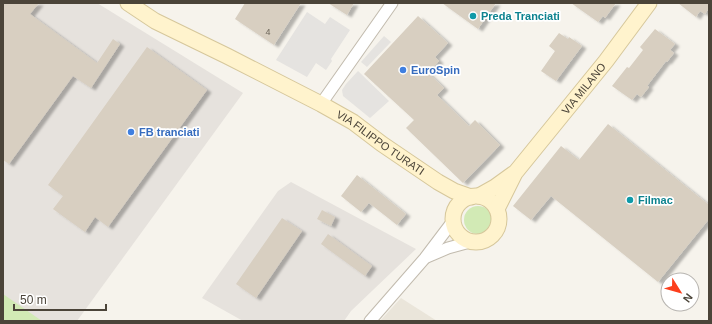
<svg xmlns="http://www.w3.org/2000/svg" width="712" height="324" font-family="Helvetica,sans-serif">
<defs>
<filter id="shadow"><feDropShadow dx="4.5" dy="2.5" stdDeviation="1" flood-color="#0004"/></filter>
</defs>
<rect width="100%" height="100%" fill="#f6f3ec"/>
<polygon fill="#eae5da" points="401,298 437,321 380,321"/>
<g fill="#e6e2dd">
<polygon points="3,3 97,3 243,93 77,321 3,321"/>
<polygon points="291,182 416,249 351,311 344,321 243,321 202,298 278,191"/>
</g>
<g fill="#d2eab5">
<circle cx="478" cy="220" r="14"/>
<polygon points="3,294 42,321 3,321"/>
</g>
<g fill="#e5e3e0">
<polygon points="307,12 325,24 330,17 350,30 331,59 332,61 326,70 316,63 307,77 276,60"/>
<polygon points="384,36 391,42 367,67 361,62"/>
<polygon points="358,71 389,101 370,118 343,96 342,90 346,84"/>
</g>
<g fill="#d8cfc1" filter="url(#shadow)">
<polygon points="3,3 39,3 30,14 97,63 113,39 120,44 91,88 73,76 9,164 3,160"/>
<polygon points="245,3 301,3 274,45 235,19"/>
<polygon points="328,3 354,3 347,15"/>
<polygon points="442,3 496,3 478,29"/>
<polygon points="571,3 616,3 605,18 603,16 598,22"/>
<polygon points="678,3 709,3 709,8 705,14 700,11 696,17"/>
<polygon points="418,16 448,43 435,57 439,61 428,73 444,88 437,95 469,126 475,120 500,145 463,183 406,128 414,120 364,74"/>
<polygon points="655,29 675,44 670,50 674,53 667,62 666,61 647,86 649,87 641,97 637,94 632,100 612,86 627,67 629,68 643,50 640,47"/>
<polygon points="559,33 568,39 569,37 582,46 556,81 541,71 555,51 549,46"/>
<polygon points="147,47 207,90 108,227 95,217 85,232 53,209 63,196 48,185"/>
<polygon points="608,124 709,205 709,219 658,282 551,196 531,220 513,206 561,146 579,160"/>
<polygon points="357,175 406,214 397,225 369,203 361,212 341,196"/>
<polygon points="322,210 335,217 331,226 317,219"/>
<polygon points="282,218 302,231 256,298 236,284"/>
<polygon points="328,234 372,266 365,276 321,244"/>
</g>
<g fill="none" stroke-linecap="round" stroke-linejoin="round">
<defs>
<g id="street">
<polyline points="321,104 392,3"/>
<polyline points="427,257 448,248 470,242"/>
<polyline points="370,321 425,258 453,221"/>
</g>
<g id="secondary">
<path id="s1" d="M128,3L155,21L227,56L321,104L353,122L382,144L438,182L454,191L471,197"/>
<polyline points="479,196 495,187 513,174"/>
<circle cx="476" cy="219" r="23"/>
<path id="s2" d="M497,209L515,173L606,61L649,3"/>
</g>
</defs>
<use href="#street" stroke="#c2bbae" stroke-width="13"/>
<use href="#secondary" stroke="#d6c79b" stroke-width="17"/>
<use href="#street" stroke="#fff" stroke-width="11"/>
<use href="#secondary" stroke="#fff3cd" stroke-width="15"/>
</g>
<g fill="#0f9aa8" stroke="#fff" stroke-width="1.5">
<circle cx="473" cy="16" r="4"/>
<circle cx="630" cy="200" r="4"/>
</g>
<g fill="#3f7fe0" stroke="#fff" stroke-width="1.5">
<circle cx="403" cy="70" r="4"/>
<circle cx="131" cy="132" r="4"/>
</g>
<g text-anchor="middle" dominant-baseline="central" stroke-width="3.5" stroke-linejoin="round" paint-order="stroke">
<g font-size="9" fill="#6e675b">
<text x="268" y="32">4</text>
</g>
<g font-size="11" font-weight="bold" fill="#0d838f" stroke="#fff" text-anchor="start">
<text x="481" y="16">Preda Tranciati</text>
<text x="638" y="200">Filmac</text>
</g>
<g font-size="11" font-weight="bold" fill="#366cbe" stroke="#fff" text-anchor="start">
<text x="411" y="70">EuroSpin</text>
<text x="139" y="132">FB tranciati</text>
</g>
<g font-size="11" fill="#4b4439" stroke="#fff">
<text stroke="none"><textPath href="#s2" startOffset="149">VIA MILANO</textPath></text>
<text stroke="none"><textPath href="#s1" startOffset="289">VIA FILIPPO TURATI</textPath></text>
</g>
</g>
<rect width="712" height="324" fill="none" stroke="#4b4439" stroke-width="8"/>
<g transform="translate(680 292) rotate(127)"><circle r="19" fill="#ffffff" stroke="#b7b4b0"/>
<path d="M0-3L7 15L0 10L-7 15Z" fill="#fc3f1d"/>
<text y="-6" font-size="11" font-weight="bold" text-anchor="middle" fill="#4b4439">N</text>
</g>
<path d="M14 304v6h92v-6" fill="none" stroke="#4b4439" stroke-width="2"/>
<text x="20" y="304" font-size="12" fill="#4b4439" stroke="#ffffff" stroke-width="3" paint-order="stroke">50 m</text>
</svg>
